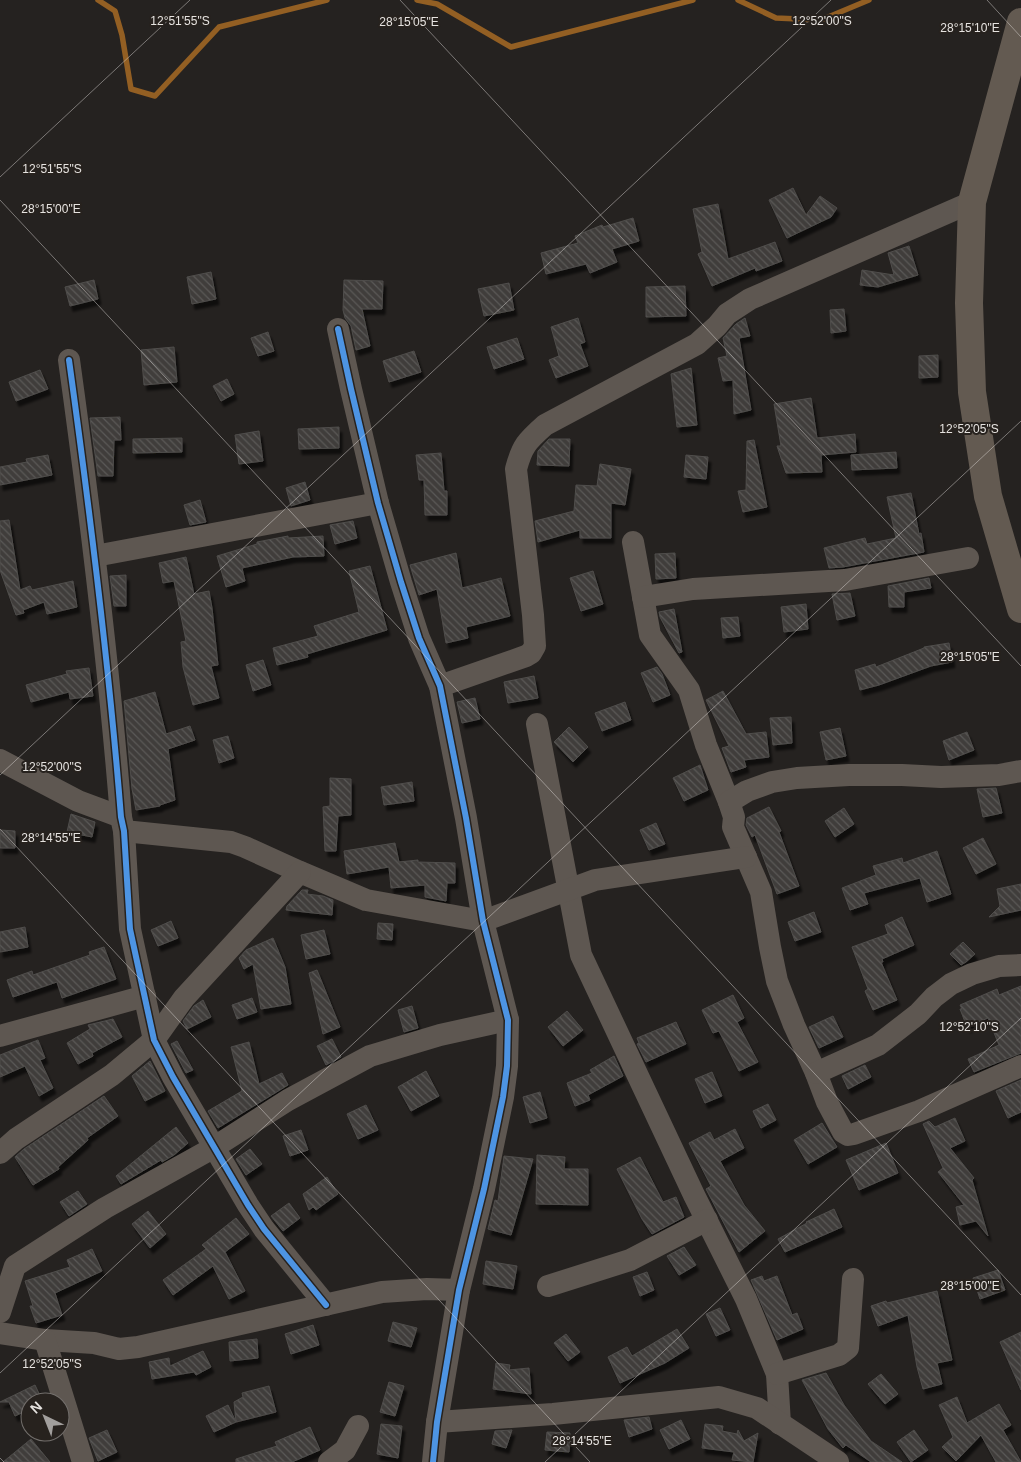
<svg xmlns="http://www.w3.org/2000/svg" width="1021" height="1462" font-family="Arial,sans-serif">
<defs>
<pattern id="building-back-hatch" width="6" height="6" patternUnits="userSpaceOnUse" patternTransform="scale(1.25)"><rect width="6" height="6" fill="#3f3d3b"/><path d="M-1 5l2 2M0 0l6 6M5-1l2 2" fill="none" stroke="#5b5957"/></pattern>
<filter id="shadow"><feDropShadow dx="3" dy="5.5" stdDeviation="1" flood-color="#0009"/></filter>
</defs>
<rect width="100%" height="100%" fill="#252220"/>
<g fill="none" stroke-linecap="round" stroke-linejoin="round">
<g stroke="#935f23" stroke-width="5.5">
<polyline points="98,0 115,11 122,35 131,89 155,96 219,27 327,0"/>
<polyline points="417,0 437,4 511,47 693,0"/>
<polyline points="738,0 776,18 821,20 869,0"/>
</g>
</g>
<g fill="url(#building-back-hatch)" stroke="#4f4d4b" filter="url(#shadow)">
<polygon points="793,188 806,215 820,196 837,208 831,217 787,238 769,200"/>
<polygon points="718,204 728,259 775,242 782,261 756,271 755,268 712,286 698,254 702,252 693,209"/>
<polygon points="633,218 639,241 612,249 617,262 590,273 586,264 546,274 541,253 578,243 575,236 602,225 603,227"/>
<polygon points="909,246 918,275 878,287 860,285 862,270 894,275 888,253"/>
<polygon points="211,272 216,299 192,304 187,277"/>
<polygon points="94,280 98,299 70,306 65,287"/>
<polygon points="344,280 383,281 382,309 362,309 370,346 356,350 351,326 345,318 343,310"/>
<polygon points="509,283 514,310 484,316 478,289"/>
<polygon points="685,286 686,316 646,317 646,287"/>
<polygon points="844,309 846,331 831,333 830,310"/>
<polygon points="578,318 585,342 580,344 588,366 556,378 549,360 559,356 551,327"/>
<polygon points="745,318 750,336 739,338 751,410 734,414 733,380 723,381 718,358 727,356 723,338 736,324"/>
<polygon points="268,332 274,351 258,356 251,338"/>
<polygon points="517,338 524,359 494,369 487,347"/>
<polygon points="174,347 177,382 144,385 141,350"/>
<polygon points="414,351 421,372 389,382 383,361"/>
<polygon points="938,355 938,377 919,378 919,356"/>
<polygon points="691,368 697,425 677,427 671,374"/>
<polygon points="40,370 48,389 16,401 9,382"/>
<polygon points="227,379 234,394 221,401 213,386"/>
<polygon points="811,398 817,438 855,434 856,452 821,455 822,472 786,473 777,446 781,446 774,404"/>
<polygon points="120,417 121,440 114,440 113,476 98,476 90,418"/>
<polygon points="339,427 339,448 299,449 298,429"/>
<polygon points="259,431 263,461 239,464 235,435"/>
<polygon points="182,438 182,452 133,453 133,439"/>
<polygon points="549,439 570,439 569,466 537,465 538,451"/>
<polygon points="754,440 767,507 743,512 738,491 746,490 747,441"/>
<polygon points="896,452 897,468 852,470 851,455"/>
<polygon points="441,453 444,491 447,491 447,515 425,515 424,480 419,480 416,455"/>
<polygon points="48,455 52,475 0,485 0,467 27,462 26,459"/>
<polygon points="686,455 708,457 706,479 684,477"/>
<polygon points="600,464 631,469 625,505 611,503 611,538 580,538 580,530 538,542 535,521 574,511 576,485 597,486"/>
<polygon points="305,482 310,500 291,506 286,488"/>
<polygon points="911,493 919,534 921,533 924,552 843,567 829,568 824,548 865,538 867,544 896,538 887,497"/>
<polygon points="200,500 206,522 190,525 184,505"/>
<polygon points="9,520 20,590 30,586 32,590 73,581 77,607 47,614 44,602 23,610 24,613 16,615 0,570 0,521"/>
<polygon points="353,521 357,538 335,544 330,525"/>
<polygon points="288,536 288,538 323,536 324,556 293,557 242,568 245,581 226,587 217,556 257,544 257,542"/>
<polygon points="456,553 462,588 501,578 510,616 466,627 468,638 446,643 437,589 419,595 410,565"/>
<polygon points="675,553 676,578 656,579 655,554"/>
<polygon points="186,557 194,594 209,591 212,608 218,665 211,666 219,698 193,705 183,667 181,642 186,641 174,581 163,583 159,563"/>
<polygon points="370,566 387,630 307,654 308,657 277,665 273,648 318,636 314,626 359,612 349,571"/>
<polygon points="593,571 603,604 581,611 570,578"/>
<polygon points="126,575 126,606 114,606 110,576"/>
<polygon points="929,578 931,588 904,592 904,607 889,607 888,586"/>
<polygon points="850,593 855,616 837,620 832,594"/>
<polygon points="806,604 808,629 784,632 781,607"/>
<polygon points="674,609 682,652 679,653 660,617 659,612"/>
<polygon points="738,617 740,636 723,638 721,618"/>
<polygon points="949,643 952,662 931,666 879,685 860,690 855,670 875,664 876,667 924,648 924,647"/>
<polygon points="263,660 271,685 253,691 246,665"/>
<polygon points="657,667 662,674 670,695 653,702 641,673"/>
<polygon points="89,668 93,696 70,699 69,692 31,702 26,685 67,674 66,671"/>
<polygon points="534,676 538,698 508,703 504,682"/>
<polygon points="723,691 746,734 766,732 769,757 744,760 746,767 731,772 722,748 729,746 706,700"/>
<polygon points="155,692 166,734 190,726 195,740 168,749 175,800 160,805 160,806 136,810 132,789 124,701"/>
<polygon points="475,698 480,719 462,723 457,702"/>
<polygon points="625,702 631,720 602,731 595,713"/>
<polygon points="791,717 792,743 773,745 770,718"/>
<polygon points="569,727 588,747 573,762 554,742"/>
<polygon points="840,728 846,756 826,760 820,732"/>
<polygon points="967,732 974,750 949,760 943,741"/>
<polygon points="228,736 234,758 219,763 213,740"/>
<polygon points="700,765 708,790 684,801 673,778"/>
<polygon points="330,778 351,779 351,815 338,816 336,851 325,851 323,807 330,806"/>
<polygon points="412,782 414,801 384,805 381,787"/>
<polygon points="996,788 1002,813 983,817 977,789"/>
<polygon points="769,807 781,831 779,832 799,886 777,894 755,835 752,837 746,825 747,818"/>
<polygon points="844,808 854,824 835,837 825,821"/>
<polygon points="71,814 95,822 92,837 67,832"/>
<polygon points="656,823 665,844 649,850 640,830"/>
<polygon points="0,830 15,831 15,848 0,848"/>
<polygon points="983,838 996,864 976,874 963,848"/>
<polygon points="395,843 399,862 418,860 418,862 455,863 455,883 447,883 446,901 425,897 425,885 391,888 389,867 347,874 344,851"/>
<polygon points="937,851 951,894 927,902 920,878 864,893 868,904 850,910 842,888 876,875 873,866 902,858 903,863"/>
<polygon points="1021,884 1021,910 989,917 1000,906 997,889"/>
<polygon points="302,890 308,890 307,894 323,896 333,900 332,915 286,910 287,906"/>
<polygon points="814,912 821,932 795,941 788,922"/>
<polygon points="902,917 914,945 882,959 883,962 881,962 897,1000 873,1010 865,991 868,989 852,947 888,934 885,925"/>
<polygon points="171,921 178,938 158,946 151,930"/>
<polygon points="378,923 393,924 392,940 377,939"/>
<polygon points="25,927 28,947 0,952 0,932"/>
<polygon points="324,930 330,954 306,959 301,935"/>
<polygon points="273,938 285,967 291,1004 261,1009 253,964 244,969 239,958 246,950"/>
<polygon points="963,942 975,954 966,962 961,965 950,954"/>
<polygon points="104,947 116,979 62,998 57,982 13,997 7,980 32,971 33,975 90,955 89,952"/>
<polygon points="317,970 340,1027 323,1034 309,973"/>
<polygon points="1021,986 1021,1053 974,1072 968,1059 999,1045 988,1018 967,1027 960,1009 962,1009 960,1005 997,989 999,995"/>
<polygon points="733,995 744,1018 737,1022 758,1062 739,1071 719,1031 713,1033 702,1010"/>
<polygon points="252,998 257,1012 237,1019 232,1005"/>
<polygon points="203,1000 211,1017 187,1029 183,1021 194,1006"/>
<polygon points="412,1006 418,1028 404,1032 398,1010"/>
<polygon points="567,1011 583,1030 563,1046 548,1027"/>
<polygon points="833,1016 843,1037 819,1048 809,1027"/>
<polygon points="113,1019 122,1037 92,1053 93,1056 78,1064 67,1043 90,1029 88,1025"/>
<polygon points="676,1022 686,1044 646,1062 637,1044 639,1043 637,1038"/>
<polygon points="332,1039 341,1057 326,1065 317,1046"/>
<polygon points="38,1040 45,1058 40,1060 53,1088 39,1096 25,1066 0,1077 0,1055"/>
<polygon points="177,1041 193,1070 186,1073 171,1044"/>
<polygon points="249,1042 259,1084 282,1073 288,1085 218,1128 208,1111 242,1091 231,1047"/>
<polygon points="614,1056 623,1076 588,1095 590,1100 575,1106 567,1083 592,1073 590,1070"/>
<polygon points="150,1061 165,1091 145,1101 132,1076"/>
<polygon points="865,1065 871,1077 848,1089 842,1076"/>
<polygon points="426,1071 439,1096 411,1111 398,1087"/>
<polygon points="712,1072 722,1096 705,1103 695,1079"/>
<polygon points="1021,1080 1021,1112 1008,1118 996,1091"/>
<polygon points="540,1092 547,1118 530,1123 523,1097"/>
<polygon points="104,1096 118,1116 87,1138 88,1140 58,1167 59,1169 33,1185 15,1157 24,1149"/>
<polygon points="768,1104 776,1120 761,1128 753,1111"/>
<polygon points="366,1105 378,1130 358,1139 347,1114"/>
<polygon points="955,1118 965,1141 950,1148 974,1178 972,1180 988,1236 976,1221 960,1225 956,1207 964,1205 938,1172 943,1168 923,1124 929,1121 935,1127"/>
<polygon points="822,1123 837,1147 808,1164 794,1140"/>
<polygon points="176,1127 188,1143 174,1155 162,1162 161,1160 121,1184 116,1176"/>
<polygon points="735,1129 744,1148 720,1161 744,1205 765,1231 739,1252 706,1189 711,1186 689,1143 710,1132 714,1140"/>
<polygon points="301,1130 308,1150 290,1156 283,1136"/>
<polygon points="886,1143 898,1173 859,1190 846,1160"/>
<polygon points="250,1149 262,1164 246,1175 236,1159"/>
<polygon points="537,1155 565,1157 564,1169 588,1169 588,1205 536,1204"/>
<polygon points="504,1156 533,1159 511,1235 488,1229 495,1200 498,1201"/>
<polygon points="640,1157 663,1202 676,1197 684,1217 652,1234 642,1219 617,1169"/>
<polygon points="327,1177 338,1194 316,1210 313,1207 309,1210 303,1194"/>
<polygon points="78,1191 87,1204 69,1216 60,1202"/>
<polygon points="289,1203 300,1218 283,1231 271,1216"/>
<polygon points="834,1209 842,1227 785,1252 778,1239 807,1223 806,1222"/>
<polygon points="148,1211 166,1234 150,1248 132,1224"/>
<polygon points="236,1218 249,1234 225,1252 245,1291 229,1299 213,1266 173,1295 163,1280 206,1249 202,1245"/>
<polygon points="684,1247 696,1265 679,1275 667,1256"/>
<polygon points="92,1249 102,1271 55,1293 62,1315 36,1323 30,1306 33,1306 25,1281 70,1267 67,1260"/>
<polygon points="486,1261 517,1266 513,1289 483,1284"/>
<polygon points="998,1270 1005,1290 980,1299 973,1278"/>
<polygon points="647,1272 654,1290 640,1296 633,1277"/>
<polygon points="762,1276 764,1281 777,1276 792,1315 797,1313 803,1329 777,1340 751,1280"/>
<polygon points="937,1291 952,1360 937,1363 942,1384 923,1389 917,1367 908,1315 878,1326 871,1306 886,1301 887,1303"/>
<polygon points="720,1308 730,1330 716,1336 706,1314"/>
<polygon points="393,1322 417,1328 411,1347 388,1341"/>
<polygon points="313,1325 319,1345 291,1354 285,1334"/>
<polygon points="677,1329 689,1348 665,1363 620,1383 608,1357 627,1347 632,1356"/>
<polygon points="1021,1332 1021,1390 1000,1342"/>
<polygon points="566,1334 580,1352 568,1361 554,1343"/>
<polygon points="257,1339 258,1358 230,1361 229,1342"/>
<polygon points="203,1351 211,1367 196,1375 194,1372 152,1379 149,1362 169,1358 170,1366"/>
<polygon points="496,1363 510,1365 509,1370 529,1368 531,1394 493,1389"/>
<polygon points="826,1373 844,1405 871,1441 902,1462 871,1462 846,1445 843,1448 828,1429 802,1380"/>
<polygon points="881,1374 898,1394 885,1404 868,1384"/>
<polygon points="389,1382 404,1386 395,1416 380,1412"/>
<polygon points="35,1385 43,1402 30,1402 30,1409 15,1416 9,1402 0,1402"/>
<polygon points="269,1386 276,1412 236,1422 234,1402 243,1397 242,1393"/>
<polygon points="957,1397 967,1423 999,1404 1011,1425 1003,1430 1021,1462 996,1462 981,1435 956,1461 942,1447 953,1437 939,1405"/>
<polygon points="228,1405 236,1422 214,1432 206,1416"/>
<polygon points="649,1417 652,1429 629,1437 624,1420"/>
<polygon points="681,1420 690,1439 669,1449 660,1430"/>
<polygon points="381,1424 402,1426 398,1458 377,1454"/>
<polygon points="705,1424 723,1426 722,1431 737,1434 738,1430 744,1441 758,1433 753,1462 732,1460 734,1452 702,1448"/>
<polygon points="310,1427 320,1450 292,1462 236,1462 236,1459 277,1446 275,1442"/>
<polygon points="107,1430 117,1452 98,1461 89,1438"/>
<polygon points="512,1430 506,1448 492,1444 495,1431"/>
<polygon points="914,1430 928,1450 911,1462 897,1442"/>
<polygon points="547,1432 570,1433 569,1452 545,1450"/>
<polygon points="31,1439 50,1462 3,1462"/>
</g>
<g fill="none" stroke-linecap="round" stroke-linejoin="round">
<g stroke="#5e5751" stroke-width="22">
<polyline points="338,329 351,389 378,503 401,582 419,638 440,686 466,818 483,921 508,1020 507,1066 503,1097 484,1189 459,1290 437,1422 433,1462"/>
<path d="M69,360C90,512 109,664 121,817L124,831L130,929L154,1040L173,1077L248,1205L264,1229L326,1305"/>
<polyline points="633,542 650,635 689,690 706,745 729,802"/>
<polyline points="95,556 378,503"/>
<polyline points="643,597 693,589 845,580 968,558"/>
<path d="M440,686L526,656L531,653L535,646L533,615L516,469C522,446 527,441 545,425L697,344L717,326L727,314L750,299L972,202"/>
<polyline points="537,724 581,955 694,1195 746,1299 777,1374 780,1424"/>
<polyline points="0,760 78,801 121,817"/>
<polyline points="1021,771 999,775 941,777 902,775 849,775 797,778 772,782 747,791 729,802 734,817 733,827 761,892 770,947 777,981 794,1025 816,1073 827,1102 843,1132 848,1135 854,1134 919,1111 1021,1066"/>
<polyline points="124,831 231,842 245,847 300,872 366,900 483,921 595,880 746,857"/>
<polyline points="0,1036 145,996"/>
<polyline points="816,1073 878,1045 918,1014 934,997 951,984 972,974 999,966 1021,965"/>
<polyline points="0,1153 16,1139 112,1075 154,1040 184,998 300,872"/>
<polyline points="548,1286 630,1260 707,1220"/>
<polyline points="0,1312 15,1266 105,1208 213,1148 288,1100 370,1056 440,1035 508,1020"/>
<polyline points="0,1333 45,1340 94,1343 119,1349 138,1347 382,1292 427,1289 459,1290"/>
<polyline points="45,1340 83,1462"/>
<polyline points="777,1374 839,1355 848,1348 853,1279"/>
<polyline points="437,1422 553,1414 719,1397 757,1408 838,1462"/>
<polyline points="329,1462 345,1450 358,1426"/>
</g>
<polyline stroke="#635a51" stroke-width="28" points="1021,22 972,202 969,303 972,392 988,496 1021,609"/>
<defs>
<g id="cycleway">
<polyline points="338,329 351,389 378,503 401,582 419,638 440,686 466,818 483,921 508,1020 507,1066 503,1097 484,1189 459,1290 437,1422 433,1462"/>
<path d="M69,360C90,512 109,664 121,817L124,831L130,929L154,1040L173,1077L248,1205L264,1229L326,1305"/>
</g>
</defs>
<use href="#cycleway" stroke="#27221e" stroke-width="9"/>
<use href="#cycleway" stroke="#4d94e3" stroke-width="6"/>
</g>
<path fill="none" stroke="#e6e3e0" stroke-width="1" stroke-opacity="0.45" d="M400,0L1021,666M987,0L1021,37M0,177L190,0M0,200L1021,1295M0,775L831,0M0,829L590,1462M0,1373L1021,421M0,1458L4,1462M545,1462L1021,1018"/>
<g font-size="12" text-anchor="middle" fill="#e6e3e0" stroke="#27221e" stroke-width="4" stroke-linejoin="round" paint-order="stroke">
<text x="180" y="25">12°51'55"S</text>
<text x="822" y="25">12°52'00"S</text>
<text x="409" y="26">28°15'05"E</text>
<text x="970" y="32">28°15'10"E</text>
<text x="52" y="173">12°51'55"S</text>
<text x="51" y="213">28°15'00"E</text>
<text x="969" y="433">12°52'05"S</text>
<text x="970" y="661">28°15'05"E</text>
<text x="52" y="771">12°52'00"S</text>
<text x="51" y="842">28°14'55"E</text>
<text x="969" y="1031">12°52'10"S</text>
<text x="970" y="1290">28°15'00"E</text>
<text x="52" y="1368">12°52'05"S</text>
<text x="582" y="1445">28°14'55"E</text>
</g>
<g transform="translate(45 1417) rotate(317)"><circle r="24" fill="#27221e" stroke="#736f6c"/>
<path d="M0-4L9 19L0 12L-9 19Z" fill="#a29f9d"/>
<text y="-8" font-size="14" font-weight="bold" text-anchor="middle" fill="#e6e3e0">N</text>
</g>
</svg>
